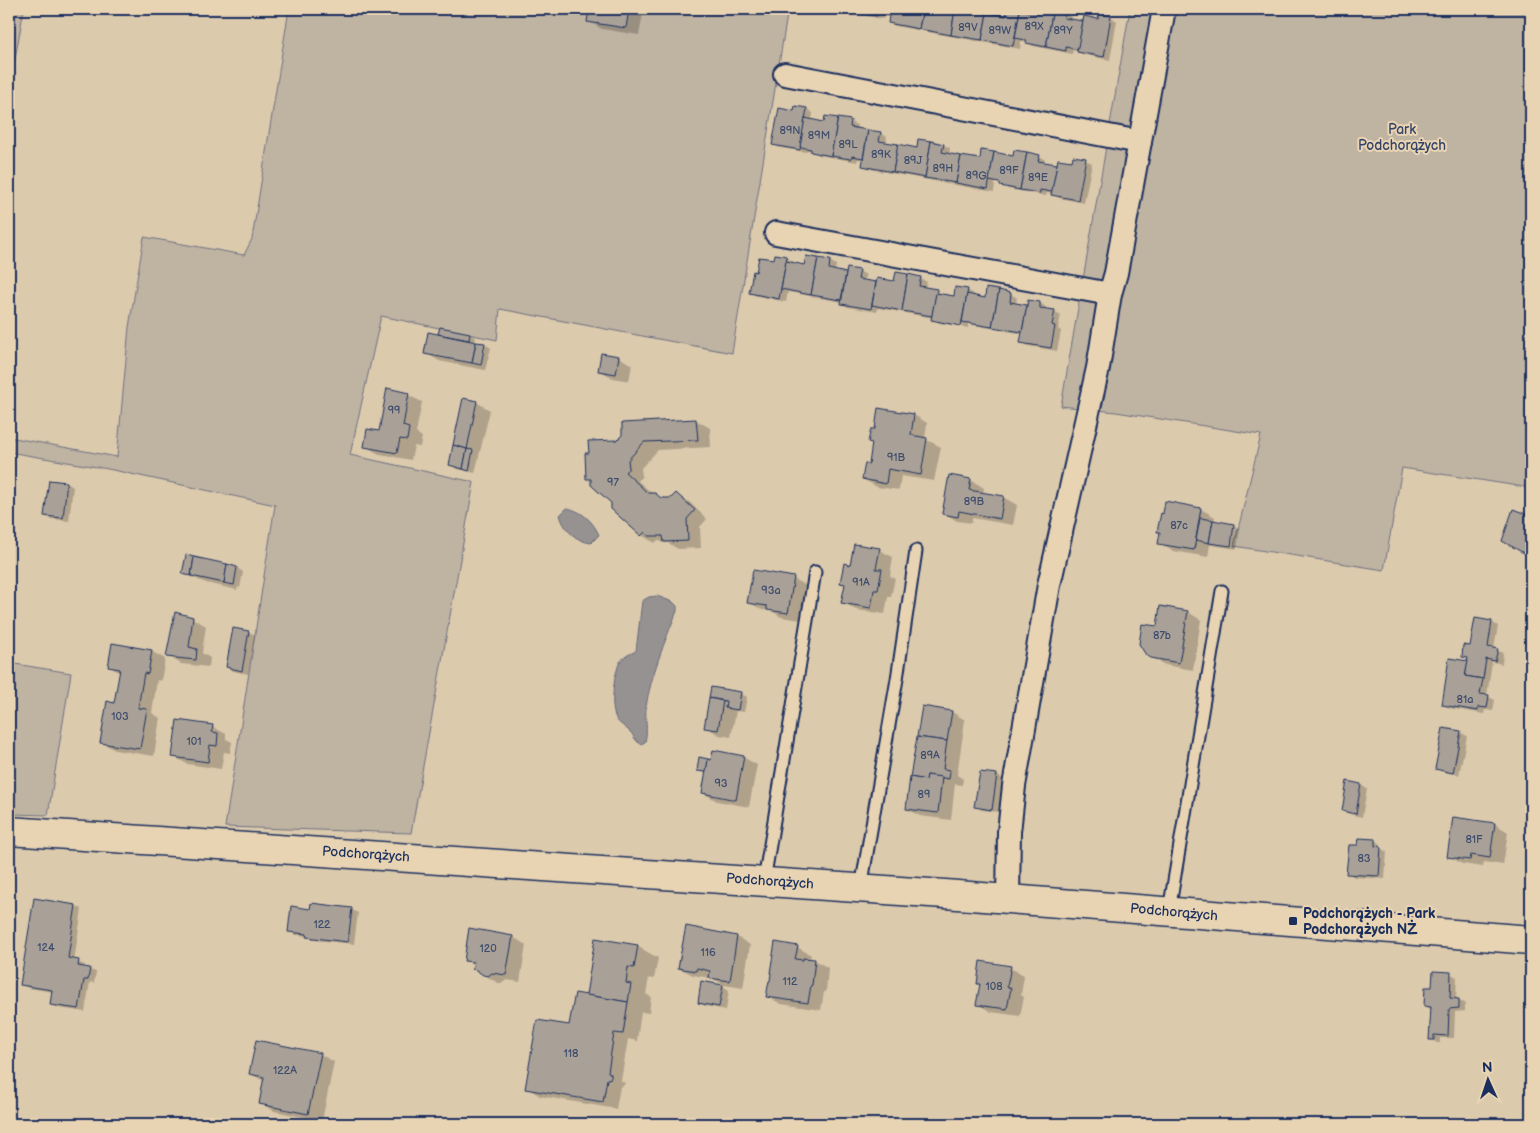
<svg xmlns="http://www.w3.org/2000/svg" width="1540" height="1133" font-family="'Balsamiq Sans',sans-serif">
<rect width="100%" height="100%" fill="#dccaad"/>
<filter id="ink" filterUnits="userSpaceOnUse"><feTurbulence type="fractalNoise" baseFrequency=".02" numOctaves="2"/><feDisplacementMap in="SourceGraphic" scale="10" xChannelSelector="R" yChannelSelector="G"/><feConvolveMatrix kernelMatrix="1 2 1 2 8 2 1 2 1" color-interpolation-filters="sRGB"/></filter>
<g filter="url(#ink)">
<g fill="#bfb3a2" stroke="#6d7180">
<polygon points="9,9 24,9 9,92"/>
<polygon points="289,9 788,9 732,353 500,309 497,340 381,316 350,455 474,482 411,833 225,827 275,505 108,469 9,452 9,437 117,457 129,327 144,237 244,255 252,239"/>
<polygon points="1130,9 1531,9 1531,488 1402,468 1384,570 1234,546 1261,435 1116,412 1061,406"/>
<polygon points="9,663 71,673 48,815 9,814"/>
</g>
<g fill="#969291" stroke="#656a7d">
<path d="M567,508C582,511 593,521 599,535L591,543C576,541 564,530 560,515Z"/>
<path d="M657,596L673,602L677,606V611C666,638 650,678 646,707C645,719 648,730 645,742L641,744C634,741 634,734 628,730C623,725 617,723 615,716C610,705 614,673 620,662C624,656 630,654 636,651L642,601L649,597Z"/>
</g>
<g fill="#0003">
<polygon points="590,9 644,9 639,35 602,29 588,21"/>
<polygon points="839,9 975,9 975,12 1007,18 1008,9 1040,15 1041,9 1042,9 1065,13 1071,17 1070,20 1084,23 1099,20 1100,15 1111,17 1117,21 1110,60 1085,55 1073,50 1072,54 1033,46 1027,42 1021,41 1020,49 895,26 889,23 890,17 884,16 883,19 845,12"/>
<polygon points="796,108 807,109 813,113 812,121 825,123 850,122 857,125 856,129 881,133 887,137 886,144 918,149 944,145 950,148 949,155 981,161 1039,156 1045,160 1045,163 1058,165 1085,160 1092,163 1084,203 1059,198 1053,194 1047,193 1046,196 1008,189 1001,184 995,183 994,192 869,169 863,165 864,160 858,159 857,162 819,155 812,151 807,150 806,152 780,148 773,144 795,113"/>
<polygon points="807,257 830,261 836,265 835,272 847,274 859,271 866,275 864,281 877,284 895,283 920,278 927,282 925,288 936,290 943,294 942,295 955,298 967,290 974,294 973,297 986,299 1011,294 1017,298 1016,304 1028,307 1029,302 1040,303 1046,307 1046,310 1054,311 1061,315 1058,329 1061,331 1057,351 1028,346 1022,342 1023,334 968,324 968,328 939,323 933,319 933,318 878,308 877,312 848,307 842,303 842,302 788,292 786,302 757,296 750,293 757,273 775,261 787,258 793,261 792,264 805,266"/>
<polygon points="441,329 470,334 476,338 475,343 485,344 491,348 485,370 439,361 426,353 439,336"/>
<polygon points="619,357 632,365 629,381 613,378 599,370"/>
<polygon points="408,395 422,402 416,433 422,437 420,447 414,446 411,460 379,454 365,446 380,433"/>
<polygon points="476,402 490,410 475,473 457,469 451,465"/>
<polygon points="914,415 927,423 925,439 941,447 934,481 901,476 899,490 877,487 863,479 870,465 876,431"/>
<polygon points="696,420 710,428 711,447 658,450 641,468 642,476 638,481 653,494 664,499 672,499 676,495 689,502 707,519 700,527 701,548 678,549 668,543 663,543 658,540 655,543 641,535 592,481 587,478 590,454 618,441"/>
<polygon points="950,476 971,480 984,488 983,494 1003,497 1017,505 1013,525 972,518 972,523 957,521 944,513"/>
<polygon points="50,481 67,483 73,487 69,521 51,519 45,516"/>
<polygon points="1166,503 1201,509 1215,517 1214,522 1234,525 1240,529 1237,549 1210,545 1208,557 1173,551 1160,544"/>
<polygon points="879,550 893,557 890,576 895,578 891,597 888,597 885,614 856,610 843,602 846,585 842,583 851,566"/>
<polygon points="237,568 243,572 240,588 238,587 237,590 206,583 184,574"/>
<polygon points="794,579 807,586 801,620 781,617 772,611 762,610 749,602"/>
<polygon points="1188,612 1201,620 1193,670 1165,665 1151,657 1158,628"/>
<polygon points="192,618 206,626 202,653 210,658 209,667 181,664 168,656"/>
<polygon points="1492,622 1498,626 1494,649 1503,653 1502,664 1492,662 1487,696 1495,700 1493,711 1485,710 1484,714 1449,708 1443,704 1469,663 1470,660 1463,657"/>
<polygon points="249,632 255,635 248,674 233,671 227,667"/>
<polygon points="151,651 165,659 161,681 157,680 152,713 160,718 154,756 115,750 101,742 115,704 120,673 110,667"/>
<polygon points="740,693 747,697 744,712 736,711 731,737 719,735 706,727 715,699 711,698"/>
<polygon points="952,712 965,720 957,775 963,779 962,785 955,784 951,820 920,816 907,809"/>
<polygon points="178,721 213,727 226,734 226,739 232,742 230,753 224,752 221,769 187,764 173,756"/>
<polygon points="1460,732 1467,736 1459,775 1443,772 1437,768"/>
<polygon points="743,757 757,765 749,807 717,801 703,793 707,774 699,770 712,761"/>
<polygon points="997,775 1003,779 998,812 982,810 975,806"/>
<polygon points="1361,785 1367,789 1362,817 1349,814 1343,810"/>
<polygon points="1495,824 1508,832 1503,865 1484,862 1483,867 1462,864 1449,856"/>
<polygon points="1375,840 1381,844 1381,848 1387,852 1385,879 1354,877 1348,873 1360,847"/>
<polygon points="76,906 82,909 74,961 85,965 84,968 96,972 94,983 90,982 85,1012 58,1008 51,1004 53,992 28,988 21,984"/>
<polygon points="351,909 358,913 354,944 314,940 307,936 296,935 289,931 311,910"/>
<polygon points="687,928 737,937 750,945 743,988 724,985 710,977 710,978 693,975 679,968"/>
<polygon points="9,937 14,940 13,947 9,947"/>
<polygon points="513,937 526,945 520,982 507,980 502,983 498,983 474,969 474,965 465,960"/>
<polygon points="637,946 658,958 654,979 649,978 646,994 651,997 649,1013 641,1012 637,1041 628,1039 621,1081 625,1083 624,1085 620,1087 616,1109 540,1096 527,1088 592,998"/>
<polygon points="797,947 811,955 810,960 815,960 828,968 826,992 824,992 821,1010 781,1004 767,996 771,983"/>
<polygon points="1010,968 1024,975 1021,995 1024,997 1020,1016 991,1012 978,1004 981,985 978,983"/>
<polygon points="1451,974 1457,977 1456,1000 1465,1003 1465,1011 1455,1012 1454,1038 1440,1038 1440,1043 1437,1043 1430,1039 1432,1010 1425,1006"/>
<polygon points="723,986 729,990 726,1010 705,1006 699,1003"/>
<polygon points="320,1054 334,1062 322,1121 274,1111 260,1103 265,1082 251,1074"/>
</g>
<g fill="#a9a198" stroke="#1b2f5e">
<polygon points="589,9 629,9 626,28 587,22"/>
<polygon points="858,9 890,9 889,15 877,13 877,16 857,13"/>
<polygon points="890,9 923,9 919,29 888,23"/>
<polygon points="923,9 955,9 951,35 919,29"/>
<polygon points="955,9 968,9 987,13 982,40 951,35"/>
<polygon points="1007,9 1020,10 1013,46 982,40 987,13 1006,16"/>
<polygon points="1040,9 1053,9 1046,47 1026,43 1026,40 1015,38 1020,10 1039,13"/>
<polygon points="1053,9 1065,12 1064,18 1083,21 1078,50 1066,47 1066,51 1046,47"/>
<polygon points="1099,14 1111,16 1104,57 1077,52 1084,16 1098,19"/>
<polygon points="795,106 807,108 800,150 772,145 779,108 794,111"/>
<polygon points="825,116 838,118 831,156 811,152 811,149 800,147 805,118 824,122"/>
<polygon points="838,118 851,120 850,127 868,130 863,158 852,156 851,159 831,156"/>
<polygon points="868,130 881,132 879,141 898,144 893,172 862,166"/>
<polygon points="918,139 931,141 925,178 893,172 898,144 917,148"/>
<polygon points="931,141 944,144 942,152 961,156 956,183 925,178"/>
<polygon points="981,150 994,152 988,189 956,183 961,156 980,159"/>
<polygon points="1014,150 1027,152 1020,190 1000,186 1000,183 989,181 994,152 1013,156"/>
<polygon points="1027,152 1040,155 1038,161 1057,164 1052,192 1040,190 1040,193 1020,190"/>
<polygon points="1073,156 1086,158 1078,200 1051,195 1058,159 1072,161"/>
<polygon points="775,254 787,256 779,299 749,293 753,271 756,272 759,257 774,259"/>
<polygon points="806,256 818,258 811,295 781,289 786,261 804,265"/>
<polygon points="818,258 830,260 829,269 846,273 841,300 811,295"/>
<polygon points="847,268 860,270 858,279 876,282 871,309 841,304"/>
<polygon points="896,272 908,274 902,311 872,305 877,278 894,281"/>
<polygon points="908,274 921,277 919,286 937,289 932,316 902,311"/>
<polygon points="955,287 968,289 961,326 931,320 936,293 954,296"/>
<polygon points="986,288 999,290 992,327 962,322 967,294 985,298"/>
<polygon points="999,290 1011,293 1010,302 1027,305 1022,332 992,327"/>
<polygon points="1028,300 1040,302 1040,308 1055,310 1052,325 1055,326 1051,348 1020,343"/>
<polygon points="440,327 470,333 469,340 438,334"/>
<polygon points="428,332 476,342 472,363 424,354"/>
<polygon points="476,342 485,343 481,365 472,363"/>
<polygon points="601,353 619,356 616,374 598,371"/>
<polygon points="387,388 409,393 403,426 409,428 407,440 400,439 397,453 364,447 367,429 379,431"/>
<polygon points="463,398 477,401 467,449 453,445"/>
<polygon points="878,408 914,414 911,435 927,438 921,475 888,469 886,484 862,479 865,463 869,464 872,443 868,442 871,429 875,429"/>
<polygon points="696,419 698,440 644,442 628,460 629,468 625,472 648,493 655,493 661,498 671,498 676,493 695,510 687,519 688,541 664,542 663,536 648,536 645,532 641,536 611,509 611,503 591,485 591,479 586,479 585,453 589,453 588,441 617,440 622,435 622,423"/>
<polygon points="453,445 467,449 463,469 449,465"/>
<polygon points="467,449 473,450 469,471 463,469"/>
<polygon points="949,475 971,479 969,490 1004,496 1000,519 959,511 958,517 942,514"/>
<polygon points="49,480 67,482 63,518 44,516"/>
<polygon points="1165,501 1201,508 1194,550 1158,544 1160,532 1157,532 1161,513 1163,514"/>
<polygon points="1513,509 1531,516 1531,557 1502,541"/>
<polygon points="1200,518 1213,520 1209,543 1196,540"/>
<polygon points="1213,520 1234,524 1231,546 1209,543"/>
<polygon points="854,544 880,548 876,569 882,569 878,590 874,590 871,608 841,603 845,584 840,583 844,563 850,565"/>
<polygon points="186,555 194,557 191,576 182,574"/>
<polygon points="194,557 227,564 224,583 191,576"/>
<polygon points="227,564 237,567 234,585 224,583"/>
<polygon points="753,570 794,577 788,613 767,610 767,606 747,603"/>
<polygon points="1160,606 1188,611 1179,663 1151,658 1146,655 1139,644 1142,624 1157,626"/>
<polygon points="175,612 193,617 189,647 197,649 196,660 166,657"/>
<polygon points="1475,618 1492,621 1488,647 1498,649 1495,661 1486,659 1483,679 1465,676 1468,658 1462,657 1463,645 1470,646"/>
<polygon points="233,628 249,631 242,671 226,667"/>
<polygon points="112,643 152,650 148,674 144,673 138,708 147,709 140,749 100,743 107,701 114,703 120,669 108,667"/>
<polygon points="1449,658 1468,661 1465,676 1483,679 1480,694 1489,695 1487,708 1478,707 1478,711 1442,705"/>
<polygon points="711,687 741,692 738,710 725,708 726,701 709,698"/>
<polygon points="709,698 723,701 718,730 704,728"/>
<polygon points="922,706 952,711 947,741 917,737"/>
<polygon points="177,720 213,725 212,732 218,733 217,746 210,745 208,762 172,757"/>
<polygon points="1443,728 1461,731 1453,773 1435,769"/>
<polygon points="917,737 947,741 943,769 950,770 949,779 927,775 926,780 910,777"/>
<polygon points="713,750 744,756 736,800 702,793 708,759 711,760"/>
<polygon points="699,757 708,759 706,772 697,771"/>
<polygon points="980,772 997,774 992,810 974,807"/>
<polygon points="927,775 942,777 938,813 906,809 910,777 926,780"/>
<polygon points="1347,781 1361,784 1356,814 1342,811"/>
<polygon points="1453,817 1495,823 1490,858 1471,855 1470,860 1447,857"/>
<polygon points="1359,838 1375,839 1375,846 1381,847 1379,876 1346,874 1349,845 1358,845"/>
<polygon points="34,898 76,905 68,958 79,960 78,966 90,968 88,980 84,980 79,1009 50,1005 52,990 20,985"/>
<polygon points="311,903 352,908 348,942 306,937 307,934 288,932 291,906 310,909"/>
<polygon points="686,926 737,936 730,981 709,978 710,971 697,968 696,971 678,968"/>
<polygon points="469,928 513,936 506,975 492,973 488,976 483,975 476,970 472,969 474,962 464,961"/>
<polygon points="595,938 638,945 634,968 628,967 626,983 631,984 628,1002 586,995"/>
<polygon points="775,942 798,946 795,959 803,960 803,958 815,959 812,985 811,985 808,1003 766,997 769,981 770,981 771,973 770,973"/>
<polygon points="980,961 1011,966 1007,987 1011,988 1007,1009 976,1005 980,984 977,984"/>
<polygon points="1433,971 1451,972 1450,998 1459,999 1459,1008 1449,1009 1448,1036 1434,1035 1434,1040 1429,1040 1431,1007 1424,1006 1425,987 1432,987"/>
<polygon points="701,981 723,985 719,1007 698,1003"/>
<polygon points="575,993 628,1002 623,1034 614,1033 608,1072 611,1074 611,1078 607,1079 603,1102 525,1089 537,1020 569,1025"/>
<polygon points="256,1040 321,1053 308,1114 259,1104 264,1077 249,1074"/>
</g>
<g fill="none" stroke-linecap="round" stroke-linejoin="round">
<defs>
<g id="lane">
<polyline points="764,881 815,572"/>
<polyline points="861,888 897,679 916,551"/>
<polyline points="1169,911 1222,591"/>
</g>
<g id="street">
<polyline points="785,74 1140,142"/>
<polyline points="776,233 1110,294"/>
<polyline points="1008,899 1009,832 1014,786 1049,585 1098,368 1110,294 1116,273 1164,9"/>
</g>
<polyline id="secondary" points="9,831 945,894 1531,940"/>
</defs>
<use href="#lane" stroke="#1b2f5e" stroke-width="15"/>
<use href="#street" stroke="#1b2f5e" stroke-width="26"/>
<use href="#secondary" stroke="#1b2f5e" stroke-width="31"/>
<use href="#lane" stroke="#e8d4b2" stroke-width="11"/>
<use href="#street" stroke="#e8d4b2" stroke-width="22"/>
<use href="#secondary" stroke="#e8d4b2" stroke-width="28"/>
</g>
</g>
<rect fill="#1b2f5e" stroke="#e8d4b2" stroke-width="2" x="1288" y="916" width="10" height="10" rx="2.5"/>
<g text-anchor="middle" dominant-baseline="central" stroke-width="4" stroke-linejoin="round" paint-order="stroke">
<g font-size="11" fill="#3e4c6c">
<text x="1034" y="26">89X</text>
<text x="968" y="27">89V</text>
<text x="1000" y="30">89W</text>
<text x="1063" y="30">89Y</text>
<text x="790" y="130">89N</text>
<text x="819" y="135">89M</text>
<text x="848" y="144">89L</text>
<text x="881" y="154">89K</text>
<text x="913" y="160">89J</text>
<text x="943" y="168">89H</text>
<text x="1009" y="170">89F</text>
<text x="976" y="175">89G</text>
<text x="1038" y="177">89E</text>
<text x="394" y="410">99</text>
<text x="896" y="457">91B</text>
<text x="613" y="482">97</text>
<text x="974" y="501">89B</text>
<text x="1179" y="525">87c</text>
<text x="861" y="582">91A</text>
<text x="771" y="590">93a</text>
<text x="1162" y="635">87b</text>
<text x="1465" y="699">81a</text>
<text x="120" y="716">103</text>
<text x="194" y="741">101</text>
<text x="930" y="755">89A</text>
<text x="721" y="783">93</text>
<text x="924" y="794">89</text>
<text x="1474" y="839">81F</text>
<text x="1364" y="858">83</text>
<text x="322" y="924">122</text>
<text x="46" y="947">124</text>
<text x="488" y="948">120</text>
<text x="708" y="952">116</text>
<text x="790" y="981">112</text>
<text x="994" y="986">108</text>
<text x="571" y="1053">118</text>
<text x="285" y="1070">122A</text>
</g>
<g font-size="14" fill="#344368" stroke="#e8d4b2">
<text x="1402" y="129">Park<tspan x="1402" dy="16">Podchorążych</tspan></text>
</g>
<g font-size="14" fill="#1b2f5e" stroke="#e8d4b2">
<text transform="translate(366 854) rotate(4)">Podchorążych</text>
<text transform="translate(770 881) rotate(4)">Podchorążych</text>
<text transform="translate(1174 912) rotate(5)">Podchorążych</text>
</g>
<g font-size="14" font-weight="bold" fill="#1b2f5e" stroke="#e8d4b2" text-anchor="start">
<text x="1303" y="913">Podchorążych - Park<tspan x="1303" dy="16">Podchorążych NŻ</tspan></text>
</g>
</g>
<rect width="1540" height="1133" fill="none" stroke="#e8d4b2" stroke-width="30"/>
<rect x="15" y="15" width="1510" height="1103" fill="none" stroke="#1b2f5e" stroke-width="2" filter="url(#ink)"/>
<g transform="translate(1488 1080) rotate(357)" stroke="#e8d4b2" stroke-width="4" paint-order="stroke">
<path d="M0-4L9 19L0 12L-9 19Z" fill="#1b2f5e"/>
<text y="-8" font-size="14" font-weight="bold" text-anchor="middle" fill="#1b2f5e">N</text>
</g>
</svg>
